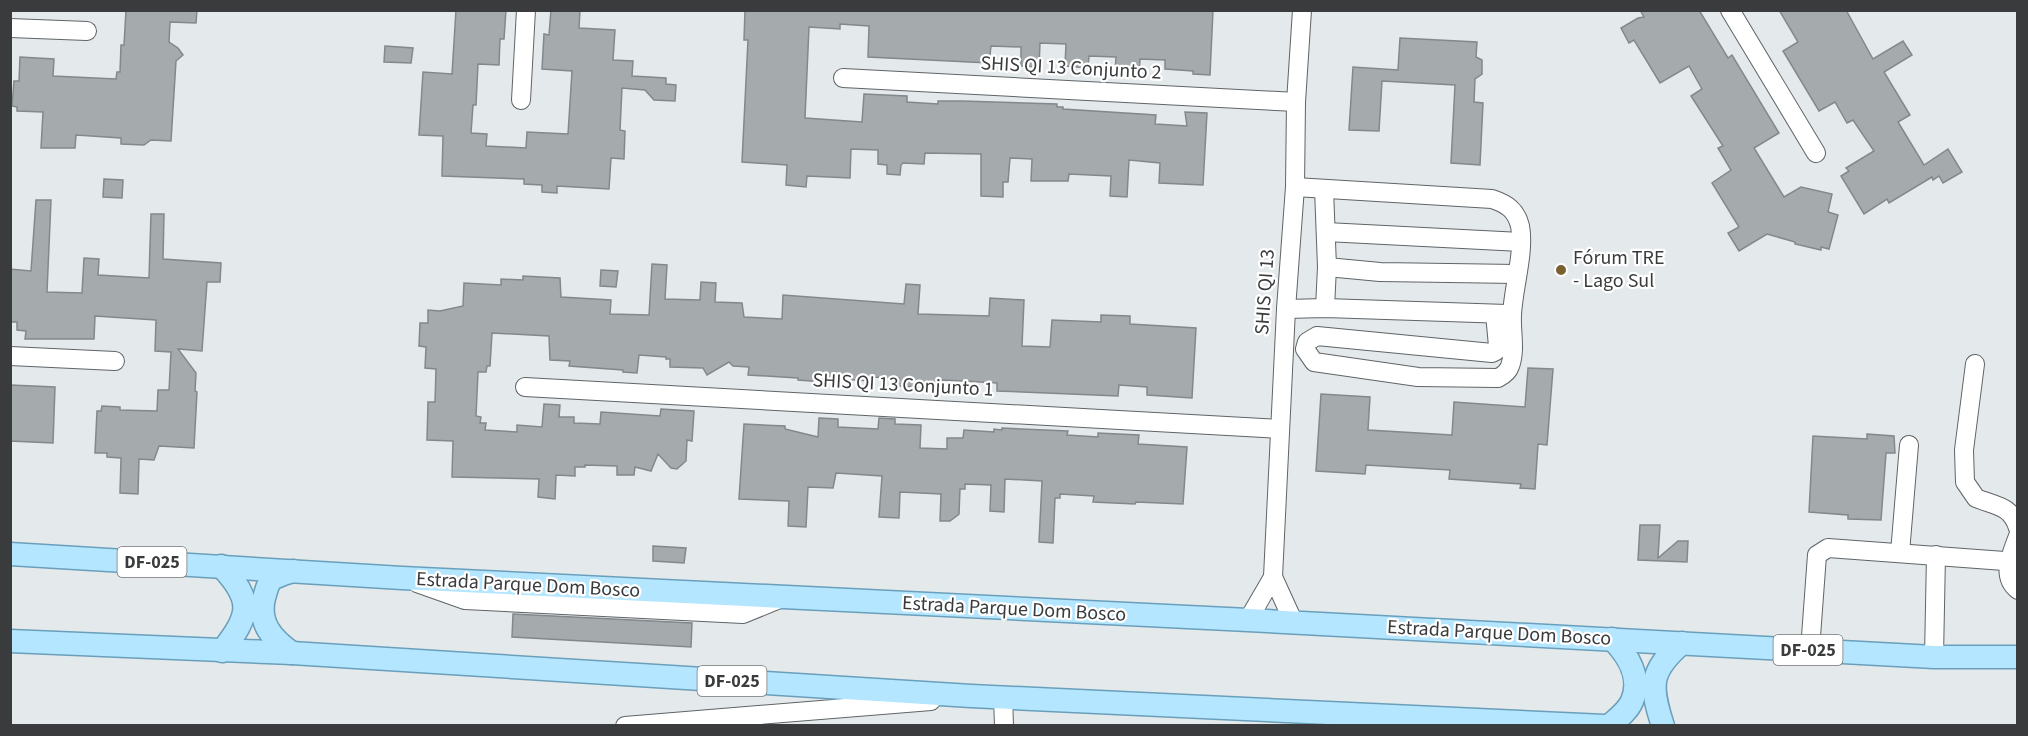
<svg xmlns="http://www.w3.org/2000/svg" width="2028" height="736" font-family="'Source Sans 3',sans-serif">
<rect width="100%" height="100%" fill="#e4e9ec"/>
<g fill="#a5aaad" stroke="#83888b" stroke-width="1.5">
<polygon points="126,10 197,10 196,23 170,22 169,42 178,48 183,55 176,61 171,141 151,140 144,145 121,144 121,138 76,135 75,148 41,148 43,112 17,111 17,107 12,106 14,81 19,81 20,57 54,59 53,76 116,79 117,72 120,72 121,45 124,45"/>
<polygon points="456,10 506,10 504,39 500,39 499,65 478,64 476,105 473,105 471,133 487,134 486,146 526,148 527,132 568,134 572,71 542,69 544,34 549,35 551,10 580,10 579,28 615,30 613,60 633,61 632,76 666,78 666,84 676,85 675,101 654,100 645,90 622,88 620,130 625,131 624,159 611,158 609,189 557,186 557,193 542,192 542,185 524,184 524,179 442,176 443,136 419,135 423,72 452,74"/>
<polygon points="745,10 1213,10 1210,75 1193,74 1193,71 1165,69 1165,60 1140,59 1139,74 1115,72 1116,57 1089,56 1088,68 1065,66 1066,44 1040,43 1039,67 1021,66 1021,47 991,46 989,63 868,57 869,26 840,24 840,29 809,27 805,118 862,122 864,94 907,96 907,102 938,104 938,101 962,101 1057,104 1057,107 1063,107 1063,109 1156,115 1155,124 1187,126 1185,112 1207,113 1203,185 1159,183 1160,163 1129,160 1127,197 1110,196 1111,176 1069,174 1068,181 1031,181 1032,159 1010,158 1008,182 1003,182 1003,197 981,196 981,154 925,153 924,164 903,163 901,165 900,175 887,174 887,165 878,164 878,150 851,149 850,178 807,176 806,187 786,185 787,165 742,162 748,40 744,40"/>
<polygon points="1640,10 1699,10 1728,58 1732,55 1779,133 1754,148 1784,197 1801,187 1832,194 1828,212 1838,215 1829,249 1821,247 1821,250 1795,244 1795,242 1767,234 1739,251 1728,233 1739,227 1712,183 1731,170 1718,148 1723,146 1691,96 1702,89 1689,66 1660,83 1634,40 1629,43 1621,28 1638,18 1644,17"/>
<polygon points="1779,10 1846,10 1873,59 1903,41 1912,55 1884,72 1910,115 1898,122 1924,165 1948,149 1962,172 1943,183 1939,176 1933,180 1932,177 1889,203 1887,199 1864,214 1841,176 1849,171 1846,168 1874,151 1853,120 1847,123 1835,102 1819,111 1783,51 1798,42"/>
<polygon points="1400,38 1477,42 1476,57 1482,60 1482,74 1475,79 1474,102 1483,103 1480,165 1451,163 1455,85 1382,81 1379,131 1349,130 1353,67 1398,70"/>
<polygon points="385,46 413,48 411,63 384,62"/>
<polygon points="104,179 123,180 122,198 103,197"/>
<polygon points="36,200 51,200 47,292 82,293 84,258 99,259 98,275 149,278 151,214 164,214 163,259 221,263 220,282 207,282 202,351 178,349 196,373 195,391 197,392 194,448 159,446 154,460 139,459 138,494 120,493 121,458 107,457 107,453 95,453 97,411 101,411 102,406 120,407 120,410 157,411 158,390 169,390 171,352 155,351 156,320 95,316 94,339 25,339 26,331 17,330 17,322 10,322 10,269 31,271"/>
<polygon points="652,264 667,265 665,299 700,300 701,282 716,283 715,302 742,303 744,317 782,319 783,295 904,304 906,284 920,285 918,314 989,316 990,298 1024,300 1022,346 1050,347 1052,320 1101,322 1101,315 1130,316 1130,324 1196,328 1192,398 1147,395 1147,387 1119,385 1118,396 997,391 997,383 964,381 942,380 941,384 918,383 918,387 898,386 899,378 872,377 871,381 824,378 824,382 798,380 798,378 748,375 749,367 733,366 729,362 707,375 703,368 670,367 670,359 666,359 666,357 639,355 637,373 623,372 623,370 569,366 570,361 550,360 549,336 492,333 490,366 487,366 486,372 478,372 476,416 481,417 480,423 486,423 485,430 517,432 517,425 542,427 544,404 560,405 559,417 574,417 574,423 600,424 601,412 660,416 661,409 694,411 692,441 687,440 686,461 677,469 671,468 658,454 651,471 635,467 634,475 617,475 617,466 585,465 585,467 575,467 575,476 556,475 555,499 538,497 539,479 452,477 453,441 427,440 428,402 435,402 436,369 425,368 426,347 419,346 420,323 428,323 428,310 440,311 463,306 464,283 501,285 501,279 523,280 523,276 560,278 561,297 611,300 610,314 649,315"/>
<polygon points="601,270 618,271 616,287 600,286"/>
<polygon points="1528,368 1553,369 1547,445 1538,444 1535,489 1520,488 1521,484 1449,479 1450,470 1366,465 1365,474 1316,471 1321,394 1370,397 1368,430 1452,435 1454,402 1525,407"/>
<polygon points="10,385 55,387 53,443 10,441"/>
<polygon points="819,418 838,419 838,427 878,429 879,418 895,419 895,424 921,425 920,448 947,449 947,438 963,438 964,430 994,432 994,429 1002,430 1002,428 1045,430 1068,431 1067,435 1098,437 1098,433 1139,435 1138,444 1187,447 1183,504 1136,502 1135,504 1093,502 1094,496 1060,494 1060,498 1055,498 1053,543 1039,542 1042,481 1005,479 1004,512 990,511 991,485 965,484 965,489 960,489 959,514 950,521 940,521 941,494 900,492 899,518 879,517 882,476 836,473 833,488 808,487 806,527 788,526 789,501 739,499 744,424 785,426 785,429 818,437"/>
<polygon points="1867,434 1894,436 1895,453 1886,453 1881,520 1848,519 1848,515 1809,512 1813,436 1867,439"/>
<polygon points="1640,525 1660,525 1658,558 1678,541 1688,541 1687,562 1638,560"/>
<polygon points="653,546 686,548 684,563 653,561"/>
<polygon points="513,614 692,623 691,647 512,637"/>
</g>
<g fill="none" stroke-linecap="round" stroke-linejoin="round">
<defs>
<g id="minor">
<polyline points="1730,10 1816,153"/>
<polyline points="10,28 87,31"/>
<polyline points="843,78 1296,102"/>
<polyline points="521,100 526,10"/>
<path d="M1295,187L1492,199C1507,204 1516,210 1520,226C1525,251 1513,289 1512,315C1511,331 1516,350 1510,366C1508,372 1504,375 1498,378L1418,377L1314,362L1305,349L1307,342L1317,336L1492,353L1496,351L1498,346L1495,314"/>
<polyline points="1324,189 1327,267 1325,308"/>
<polyline points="1326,232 1521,242"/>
<polyline points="1327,267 1380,272 1517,274"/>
<polyline points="1286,309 1325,308 1507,314"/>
<polyline points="10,356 115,361"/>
<path d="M1975,364L1964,450L1965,482L1976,498C1995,506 2011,505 2018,528"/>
<polyline points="525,387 1280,429"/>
<path d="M2018,536C2012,553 2000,576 2018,590"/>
<polyline points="1900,553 1909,445"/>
<polyline points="1273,577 1294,623"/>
<polyline points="417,583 465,600 743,614 782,598"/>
<polyline points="1248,620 1273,577 1286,309 1295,187 1296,102 1302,10"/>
<polyline points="1810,650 1817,555 1828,548 2018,562"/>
<polyline points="1934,657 1936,555"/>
<polyline points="1003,697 1004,726"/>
<polyline points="625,726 931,701"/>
</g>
<g id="major">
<polyline points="10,554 402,578 1248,620 1934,657 2018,657"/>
<path d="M221,566C254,601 250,615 222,651"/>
<polyline points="10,641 292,653 971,696 1604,726"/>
<path d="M292,653C272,639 258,623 264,598C266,592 267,585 271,580C276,576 287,573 293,571"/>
<path d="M1609,726C1617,719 1628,711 1632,701C1642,678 1628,655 1612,639"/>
<path d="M1663,726C1650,686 1649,671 1682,643"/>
</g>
</defs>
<use href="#minor" stroke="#5f6467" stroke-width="20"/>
<use href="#major" stroke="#699fbb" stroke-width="25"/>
<use href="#minor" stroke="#fff" stroke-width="18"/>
<use href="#major" stroke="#b5e6ff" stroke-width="22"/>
</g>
<circle fill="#796031" stroke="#fff" stroke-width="2" cx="1561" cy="270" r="6"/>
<g text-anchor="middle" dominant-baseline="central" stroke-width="4.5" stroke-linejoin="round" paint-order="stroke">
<g fill="#fff" stroke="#747676" stroke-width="1.5">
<rect x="117.5" y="547" width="69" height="30" rx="4.5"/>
<rect x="1773.5" y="635" width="69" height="30" rx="4.5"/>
<rect x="697.5" y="666" width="69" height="30" rx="4.5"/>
</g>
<g font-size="18" font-weight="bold" fill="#393b3c">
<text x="152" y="562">DF-025</text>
<text x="1808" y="650">DF-025</text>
<text x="732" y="681">DF-025</text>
</g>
<g font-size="20" fill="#393b3c" stroke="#fff">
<text transform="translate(1071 68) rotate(3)">SHIS QI 13 Conjunto 2</text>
<text transform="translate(1265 292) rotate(-86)">SHIS QI 13</text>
<text transform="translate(903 385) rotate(3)">SHIS QI 13 Conjunto 1</text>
<text transform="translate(528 585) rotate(3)">Estrada Parque Dom Bosco</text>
<text transform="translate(1014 609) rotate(3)">Estrada Parque Dom Bosco</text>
<text transform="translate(1499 633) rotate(3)">Estrada Parque Dom Bosco</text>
</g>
<g font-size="20" fill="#393b3c" stroke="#fff" text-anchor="start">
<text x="1573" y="258">Fórum TRE<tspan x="1573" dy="23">- Lago Sul</tspan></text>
</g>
</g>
<rect width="2028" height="736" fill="none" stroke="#393b3c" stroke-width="24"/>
</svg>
